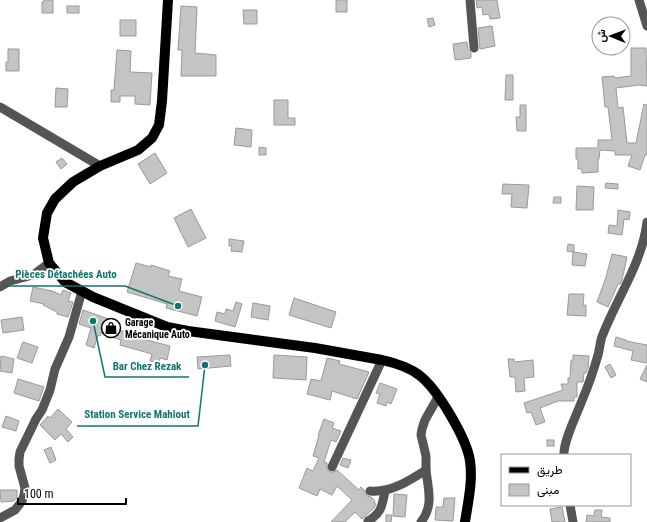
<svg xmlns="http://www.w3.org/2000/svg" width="647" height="522" font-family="'Roboto Condensed',Vazirmatn,sans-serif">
<rect width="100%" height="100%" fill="#fff"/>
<g fill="#c4c4c4" stroke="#999">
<polygon points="44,0 53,0 53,13 42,13 42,2 44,2"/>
<rect x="336" y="0" width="11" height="12"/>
<polygon points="476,0 497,0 500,18 490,19 489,14 483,15 482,7 477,8"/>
<rect x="67" y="6" width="12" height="7"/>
<polygon points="181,6 197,7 195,53 216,55 216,76 181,76 182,50 178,50"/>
<polygon points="243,10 257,10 257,24 244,24"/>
<polygon points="433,18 435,25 429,27 427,19"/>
<rect x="120" y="20" width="16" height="16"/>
<polygon points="492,26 495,46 480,49 478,28"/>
<polygon points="467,42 468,49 471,53 471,58 455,60 453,44"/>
<polygon points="631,48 646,48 647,86 639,85 616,88 618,108 623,107 627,143 636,143 644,104 647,105 647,155 645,155 640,170 628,166 632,155 615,155 615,151 600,150 599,159 598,159 598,172 582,173 582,169 578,169 578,159 576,159 576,148 598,148 598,140 612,140 608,107 605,107 602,77 614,76 615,78 631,76"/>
<polygon points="8,49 19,49 19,71 6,71 6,62 8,62"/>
<polygon points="117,50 131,51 130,72 152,73 150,105 135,104 135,96 120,96 120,102 111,102 111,90 114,90"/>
<polygon points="506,75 513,75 513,100 505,100"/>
<polygon points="56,88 68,89 67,107 55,107"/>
<polygon points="274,100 288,100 288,118 295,118 295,125 274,125"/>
<polygon points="520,105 526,105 526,131 517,131 516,117 520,117"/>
<polygon points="236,128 252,130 251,147 234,145"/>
<polygon points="259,147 266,148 266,155 259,155"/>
<polygon points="155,153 167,173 150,184 138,164"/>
<polygon points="62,158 67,164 61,169 56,162"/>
<polygon points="606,183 618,184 618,189 605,188"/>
<polygon points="503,184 529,185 527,208 511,207 512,194 502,194"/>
<polygon points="577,186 594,187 593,210 576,210"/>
<polygon points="554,197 561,197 561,203 553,203"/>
<polygon points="191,209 206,238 188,247 174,218"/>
<polygon points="618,210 630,212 629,220 624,219 622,235 608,233 609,225 617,226"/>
<polygon points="229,239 244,241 242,252 231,251 232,246 229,246"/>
<polygon points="568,244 574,245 574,252 567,251"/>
<polygon points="573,252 587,254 585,266 572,265"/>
<polygon points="612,254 627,257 622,280 620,284 618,284 608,307 597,302 606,277"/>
<polygon points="136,263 151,267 151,265 170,271 168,276 182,279 179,291 202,297 197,316 166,308 167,304 127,292"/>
<polygon points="33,287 52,291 61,295 63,290 71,293 68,301 73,302 68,317 57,314 57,312 43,305 44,304 30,301"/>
<polygon points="569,294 584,294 583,305 586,305 586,316 567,315"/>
<polygon points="294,298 336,312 331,328 289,315"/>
<polygon points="236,302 242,304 235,327 215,321 217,312 225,314 226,309 233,311"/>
<polygon points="253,303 270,306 268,320 251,317"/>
<polygon points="83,310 120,323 118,330 148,338 147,340 170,346 167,360 160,358 159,363 150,361 152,354 120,345 121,340 101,333 100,336 98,335 94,348 86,345 91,328 79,324"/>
<polygon points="22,317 24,330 3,333 1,320"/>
<polygon points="616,337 626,340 626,341 647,345 647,363 631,360 633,351 614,346"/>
<polygon points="23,342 38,347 32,363 17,358"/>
<polygon points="230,355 231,366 198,369 197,357"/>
<polygon points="274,355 307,357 306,380 273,378"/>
<polygon points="573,355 589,356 588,368 586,373 584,373 583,382 577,382 577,397 574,397 574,401 558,401 540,408 545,422 536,425 531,412 527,413 524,403 563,390 561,384 568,384 568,378 570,378 571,360 573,360"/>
<polygon points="1,356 14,359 12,373 0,371"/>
<polygon points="327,358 340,361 339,364 369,372 357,399 332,391 330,400 307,394 311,379 321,381"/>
<polygon points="508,359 514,359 514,362 533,360 534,377 524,378 525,391 516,392 515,377 510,377"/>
<polygon points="610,364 616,375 611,378 605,367"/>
<polygon points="647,365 647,382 640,379"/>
<polygon points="18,379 44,387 39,401 14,393"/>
<polygon points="380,383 397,389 391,404 387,402 386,406 377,403 380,394 376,393"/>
<polygon points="58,409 72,422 66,429 73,437 68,442 61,434 55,440 40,425 48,416 50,418"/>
<polygon points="6,416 19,421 16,431 2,427"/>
<polygon points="324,419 334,423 332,428 341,431 336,442 331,440 324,462 327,463 327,470 332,473 337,470 359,490 361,487 364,490 367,496 371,497 375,501 374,503 376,504 374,508 362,519 355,512 345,522 331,522 352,500 337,486 332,495 320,489 317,496 299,488 307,468 313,471 319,458 313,456 319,435 318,435"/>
<rect x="547" y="440" width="7" height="6"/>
<polygon points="51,447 56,460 50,463 44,450"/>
<polygon points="343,458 351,460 348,468 340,465"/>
<polygon points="0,490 17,490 17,498 14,501 1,502"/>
<polygon points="394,494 407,495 405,517 393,516"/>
<polygon points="444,498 455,498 453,521 435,520 436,507 443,507"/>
<polygon points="562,507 565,522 552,522 550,509"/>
<polygon points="595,510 602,510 601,517 610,518 610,522 586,522 587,515 594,516"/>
<polygon points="386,515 392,515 391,522 386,522"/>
</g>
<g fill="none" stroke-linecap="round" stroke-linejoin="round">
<g stroke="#555" stroke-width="9">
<polyline points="470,0 474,48"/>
<polyline points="639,0 647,26"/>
<polyline points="0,107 100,166"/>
<polyline points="0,287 10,281 33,275 49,263"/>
<path d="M564,455C563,441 578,412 583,398C589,384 594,369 598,355C600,348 600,340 603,334C618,296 642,263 647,222"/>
<polyline points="332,467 382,360"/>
<path d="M370,491C390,493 409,481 426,470V456L421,435L422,429L425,420L438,397"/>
<polyline points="570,505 573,522"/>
<polyline points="0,518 15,510 22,501 24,495 25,488 19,466 19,459 20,452 36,419 42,410 50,390 55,369 69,337 82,291"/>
<path d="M368,521C382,513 382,505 385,491"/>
<path d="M421,522C434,506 428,489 426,470"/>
</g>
<path stroke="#000" stroke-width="10" d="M168,0L162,101L159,125L152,138L138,150L100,166L73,182L55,199L47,213L43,238L49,263L65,282L93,297L167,327L188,331L315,348L382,360C395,363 409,367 419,375C437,388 467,439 470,461C473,481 468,502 465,522"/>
</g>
<defs>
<symbol id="shop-ring" viewBox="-11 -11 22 22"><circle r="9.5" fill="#fff" stroke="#000" stroke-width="1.5"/><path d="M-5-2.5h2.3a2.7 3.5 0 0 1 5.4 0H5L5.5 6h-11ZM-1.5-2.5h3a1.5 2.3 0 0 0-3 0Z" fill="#000"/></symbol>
</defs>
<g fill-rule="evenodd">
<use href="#shop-ring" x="100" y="317" width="22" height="22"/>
</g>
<g text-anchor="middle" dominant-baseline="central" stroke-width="3.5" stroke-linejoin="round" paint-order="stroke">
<g font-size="10" font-weight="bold" fill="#000" stroke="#fff" text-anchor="start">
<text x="125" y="322">Garage<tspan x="125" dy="12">Mécanique Auto</tspan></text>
</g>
</g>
<path fill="none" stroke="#0f766e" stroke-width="1.5" d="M178 306L125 286H7M93 321L105 377H189M205 365L198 426H77"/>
<g fill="#0f766e" stroke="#fff" stroke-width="1.5">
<circle cx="178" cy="306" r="4"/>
<circle cx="93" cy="321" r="4"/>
<circle cx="205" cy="365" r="4"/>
</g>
<g font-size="11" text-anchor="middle" font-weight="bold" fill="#0f766e" stroke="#fff" stroke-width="3.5" stroke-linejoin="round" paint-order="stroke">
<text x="66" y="278">Pièces Détachées Auto</text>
<text x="147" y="370">Bar Chez Rezak</text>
<text x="137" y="418">Station Service Mahiout</text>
</g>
<rect x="501" y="454" width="130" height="52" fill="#ffffff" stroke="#999999"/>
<rect x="509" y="467" width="20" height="6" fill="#000000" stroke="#999999"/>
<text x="537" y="474" font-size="12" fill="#000000">طريق</text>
<rect x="509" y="484" width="20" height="12" fill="#c4c4c4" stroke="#999999"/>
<text x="537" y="494" font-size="12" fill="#000000">مبنى</text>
<g transform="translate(611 36) rotate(271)"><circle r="19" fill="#ffffff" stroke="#999999"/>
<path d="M0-3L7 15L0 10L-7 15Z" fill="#000000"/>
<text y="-6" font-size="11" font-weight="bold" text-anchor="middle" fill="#000000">ش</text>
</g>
<path d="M18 498v6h108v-6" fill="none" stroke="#000000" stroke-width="2"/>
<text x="24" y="498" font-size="12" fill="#000000" stroke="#ffffff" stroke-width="3" paint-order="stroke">100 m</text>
</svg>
